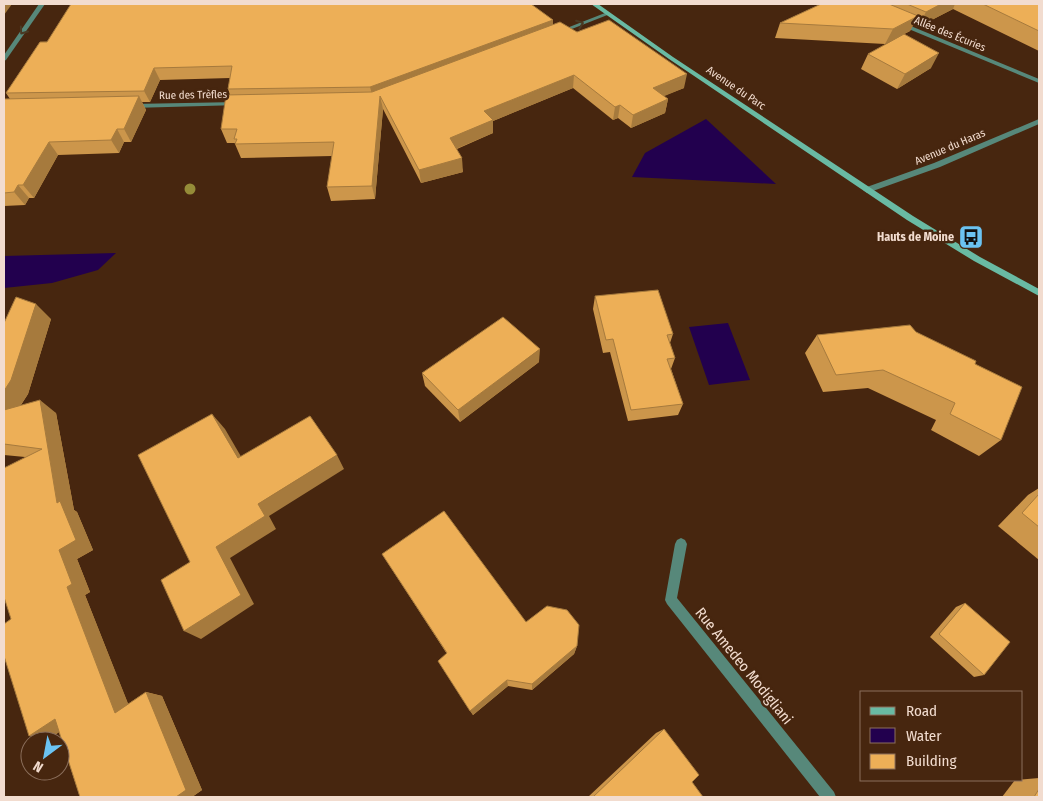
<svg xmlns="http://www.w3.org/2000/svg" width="1043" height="801" font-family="'Fira Sans Condensed',sans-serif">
<rect width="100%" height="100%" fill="#47260f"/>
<g fill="#22004e">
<polygon points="706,119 776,184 632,177 645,153"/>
<polygon points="116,253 98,270 52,283 4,288 4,256"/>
<polygon points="728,323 750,380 709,385 689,327"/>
</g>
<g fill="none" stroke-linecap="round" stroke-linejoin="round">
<g fill="#57887a" fill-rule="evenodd">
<polygon points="39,4 45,4 6,60 4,61 4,55"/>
<polygon points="605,13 610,14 559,34 554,33"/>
<polygon points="901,22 1039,79 1039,83 899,25 898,24"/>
<polygon points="238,102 240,103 240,105 132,108 128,106 132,104"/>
<polygon points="1039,119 1039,124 940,167 870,192 867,193 863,190 864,188 934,163"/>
<polygon points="681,538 685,540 687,544 677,598 834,792 836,797 820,797 667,604 665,600 675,544 677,540"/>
</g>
<polygon fill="#69baa3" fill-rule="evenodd" points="591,4 598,4 673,57 913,216 980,257 1039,289 1039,296 974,261 907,220 669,59"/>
</g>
<circle fill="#958c38" cx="190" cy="189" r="5.5"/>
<g fill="#cc964b">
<polygon points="821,4 1039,4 1039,51 953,9 918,27 913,25 910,31 885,44 775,38 780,23"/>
<polygon points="553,20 553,25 577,32 684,88 663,96 668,99 665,113 631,128 618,118 613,120 573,88 493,121 493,133 457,149 463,172 421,183 383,109 375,199 331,201 327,187 332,156 241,158 235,144 236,143 227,143 221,129 230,95 228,89 230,78 160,80 150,102 142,102 146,110 131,142 124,142 119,153 58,155 34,198 29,198 25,205 4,206 4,99 10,99 6,93 40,42"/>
<polygon points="868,54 931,68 897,89 861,69"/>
<polygon points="595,296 673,334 670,343 675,358 671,369 683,404 678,415 628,421 610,352 603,353 593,309"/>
<polygon points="51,319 28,394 21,405 56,413 74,510 77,512 93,550 77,559 90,592 85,595 128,704 146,692 162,696 202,790 192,797 80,797 59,732 50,738 29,736 11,619 25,457 4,455 4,323"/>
<polygon points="916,332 975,364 1001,440 979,456 931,430 936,420 868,388 823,392 805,353 817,335"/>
<polygon points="539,362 460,422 425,386 422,373"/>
<polygon points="1039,488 1039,560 998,526 1028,495"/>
<polygon points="382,554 577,646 574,654 532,690 508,686 473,715 438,661 447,654"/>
<polygon points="965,603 984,675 974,677 930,637 956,607"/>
<polygon points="664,729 692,782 703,797 588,797 656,733"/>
<polygon points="1039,778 1039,797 1002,797 1015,780"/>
</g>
<g fill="#a67a3d">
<polygon points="4,4 12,4 4,15"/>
<polygon points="941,4 955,4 953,9 918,27 926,12"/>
<polygon points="918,16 910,31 885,44 893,29"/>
<polygon points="553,20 553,31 373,98 370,87"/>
<polygon points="939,53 931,68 897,89 905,74"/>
<polygon points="154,68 160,80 150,102 144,91"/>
<polygon points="687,74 684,88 650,102 653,88"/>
<polygon points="574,75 573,88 493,121 493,133 451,151 450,138 484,111"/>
<polygon points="139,96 146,110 131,142 124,129"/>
<polygon points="380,96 383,109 375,199 372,186"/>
<polygon points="668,99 665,113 631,128 633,115"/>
<polygon points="620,105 618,118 613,120 615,107"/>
<polygon points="117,129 124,142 119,153 111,140"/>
<polygon points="49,142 58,155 34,198 23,185"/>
<polygon points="462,158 463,172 421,183 419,170"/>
<polygon points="18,185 29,198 25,205 14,192"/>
<polygon points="36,304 51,319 28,394 6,427 4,425 4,391"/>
<polygon points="540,349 539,362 460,422 458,410"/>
<polygon points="40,400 56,413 74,510 77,512 93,550 77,559 90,592 85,595 133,716 115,713 67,587 59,550 57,503"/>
<polygon points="212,414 225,429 250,472 238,458"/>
<polygon points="337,455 344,469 269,516 276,529 230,558 254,604 201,639 184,631 216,547 258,504"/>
<polygon points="577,646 574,654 532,690 532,684"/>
<polygon points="507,680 508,686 473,715 470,711"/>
<polygon points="146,692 162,696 202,790 192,797 176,797"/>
<polygon points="55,719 75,722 50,738 29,736"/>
</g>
<g fill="#edaf57" stroke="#a67a3d">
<polygon points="71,4 531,4 553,20 370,87 228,89 232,66 154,68 144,91 6,93 40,42 47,42"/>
<polygon points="821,4 889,4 918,16 893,29 780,23"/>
<polygon points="907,4 941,4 926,12"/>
<polygon points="983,4 1039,4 1039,31"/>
<polygon points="609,20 687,74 653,88 668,99 633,115 620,105 615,107 574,75 484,111 493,120 450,138 462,158 419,170 380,96 372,186 327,187 334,142 235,144 237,139 234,139 237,129 221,129 226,95 372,92 560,22 577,32"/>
<polygon points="904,34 939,53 905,74 868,54"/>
<polygon points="139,96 124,129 117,129 111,140 49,142 23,185 18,185 14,192 4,193 4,99"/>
<polygon points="658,290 673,334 667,335 675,358 667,359 683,404 631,410 613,339 606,340 595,296"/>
<polygon points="16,297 36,304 11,380 4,391 4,323"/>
<polygon points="503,317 540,349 458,410 422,373"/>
<polygon points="910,325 916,332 976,361 975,364 1022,387 1001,440 950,414 955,403 883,370 836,375 817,335"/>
<polygon points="40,400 57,503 60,501 76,540 59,550 72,584 67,587 115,713 146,692 186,790 176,797 80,797 55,719 29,736 4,656 4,624 11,619 4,597 4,468 42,449 4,444 4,410"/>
<polygon points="212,414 238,458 310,416 337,455 258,504 265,516 216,547 241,595 184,631 161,580 190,562 138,455"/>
<polygon points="1039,494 1039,527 1022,513"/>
<polygon points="444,511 526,622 547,606 567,610 579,625 577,646 532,684 507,680 470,711 438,661 447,653 382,554"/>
<polygon points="965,603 1010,642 984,675 939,634"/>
<polygon points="664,729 699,775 692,782 703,797 593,797"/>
<polygon points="1039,789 1039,797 1034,797"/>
</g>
<defs><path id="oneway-chevron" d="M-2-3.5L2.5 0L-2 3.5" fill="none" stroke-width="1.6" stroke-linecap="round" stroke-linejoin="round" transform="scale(1.25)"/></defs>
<g stroke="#4a3a24">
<use href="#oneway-chevron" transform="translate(580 24) rotate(-21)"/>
<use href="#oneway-chevron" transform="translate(23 31) rotate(125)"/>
</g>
<defs>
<symbol id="bus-square" viewBox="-11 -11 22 22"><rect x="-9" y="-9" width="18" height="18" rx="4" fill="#6bc3f2" stroke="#47260f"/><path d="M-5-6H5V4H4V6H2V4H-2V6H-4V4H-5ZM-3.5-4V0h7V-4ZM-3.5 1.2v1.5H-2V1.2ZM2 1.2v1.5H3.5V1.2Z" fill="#111"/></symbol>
</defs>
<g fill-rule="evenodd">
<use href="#bus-square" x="957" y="223" width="28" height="28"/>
</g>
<g text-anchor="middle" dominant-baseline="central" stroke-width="5" stroke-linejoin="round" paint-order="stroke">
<g font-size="11" fill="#f2dccf" stroke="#47260f">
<text transform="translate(950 34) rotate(22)">Allée des Écuries</text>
<text transform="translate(736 88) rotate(34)">Avenue du Parc</text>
<text transform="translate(193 95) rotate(-1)">Rue des Trèfles</text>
<text transform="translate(950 147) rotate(-23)">Avenue du Haras</text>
</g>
<g font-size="12" font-weight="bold" fill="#f2dccf" stroke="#47260f" text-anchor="end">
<text x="954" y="237">Hauts de Moine</text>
</g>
<g font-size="15" fill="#f2dccf" stroke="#47260f">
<text transform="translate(744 666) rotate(51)">Rue Amedeo Modigliani</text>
</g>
</g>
<rect width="1043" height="801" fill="none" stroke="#f2dccf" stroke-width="10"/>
<rect x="860" y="691" width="162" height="90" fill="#47260f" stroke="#8b6f5c"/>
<rect x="870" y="707" width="25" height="8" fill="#69baa3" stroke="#8b6f5c"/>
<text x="906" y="716" font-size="15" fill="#f2dccf">Road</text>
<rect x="870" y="728" width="25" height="15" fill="#22004e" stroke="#8b6f5c"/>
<text x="906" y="741" font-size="15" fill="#f2dccf">Water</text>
<rect x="870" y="754" width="25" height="15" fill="#edaf57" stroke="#8b6f5c"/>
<text x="906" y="766" font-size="15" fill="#f2dccf">Building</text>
<g transform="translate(45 756) rotate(212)"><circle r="24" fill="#47260f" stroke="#8b6f5c"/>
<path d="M0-4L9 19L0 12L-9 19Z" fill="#6bc3f2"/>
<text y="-8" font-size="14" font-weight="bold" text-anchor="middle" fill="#f2dccf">N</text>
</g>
</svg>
